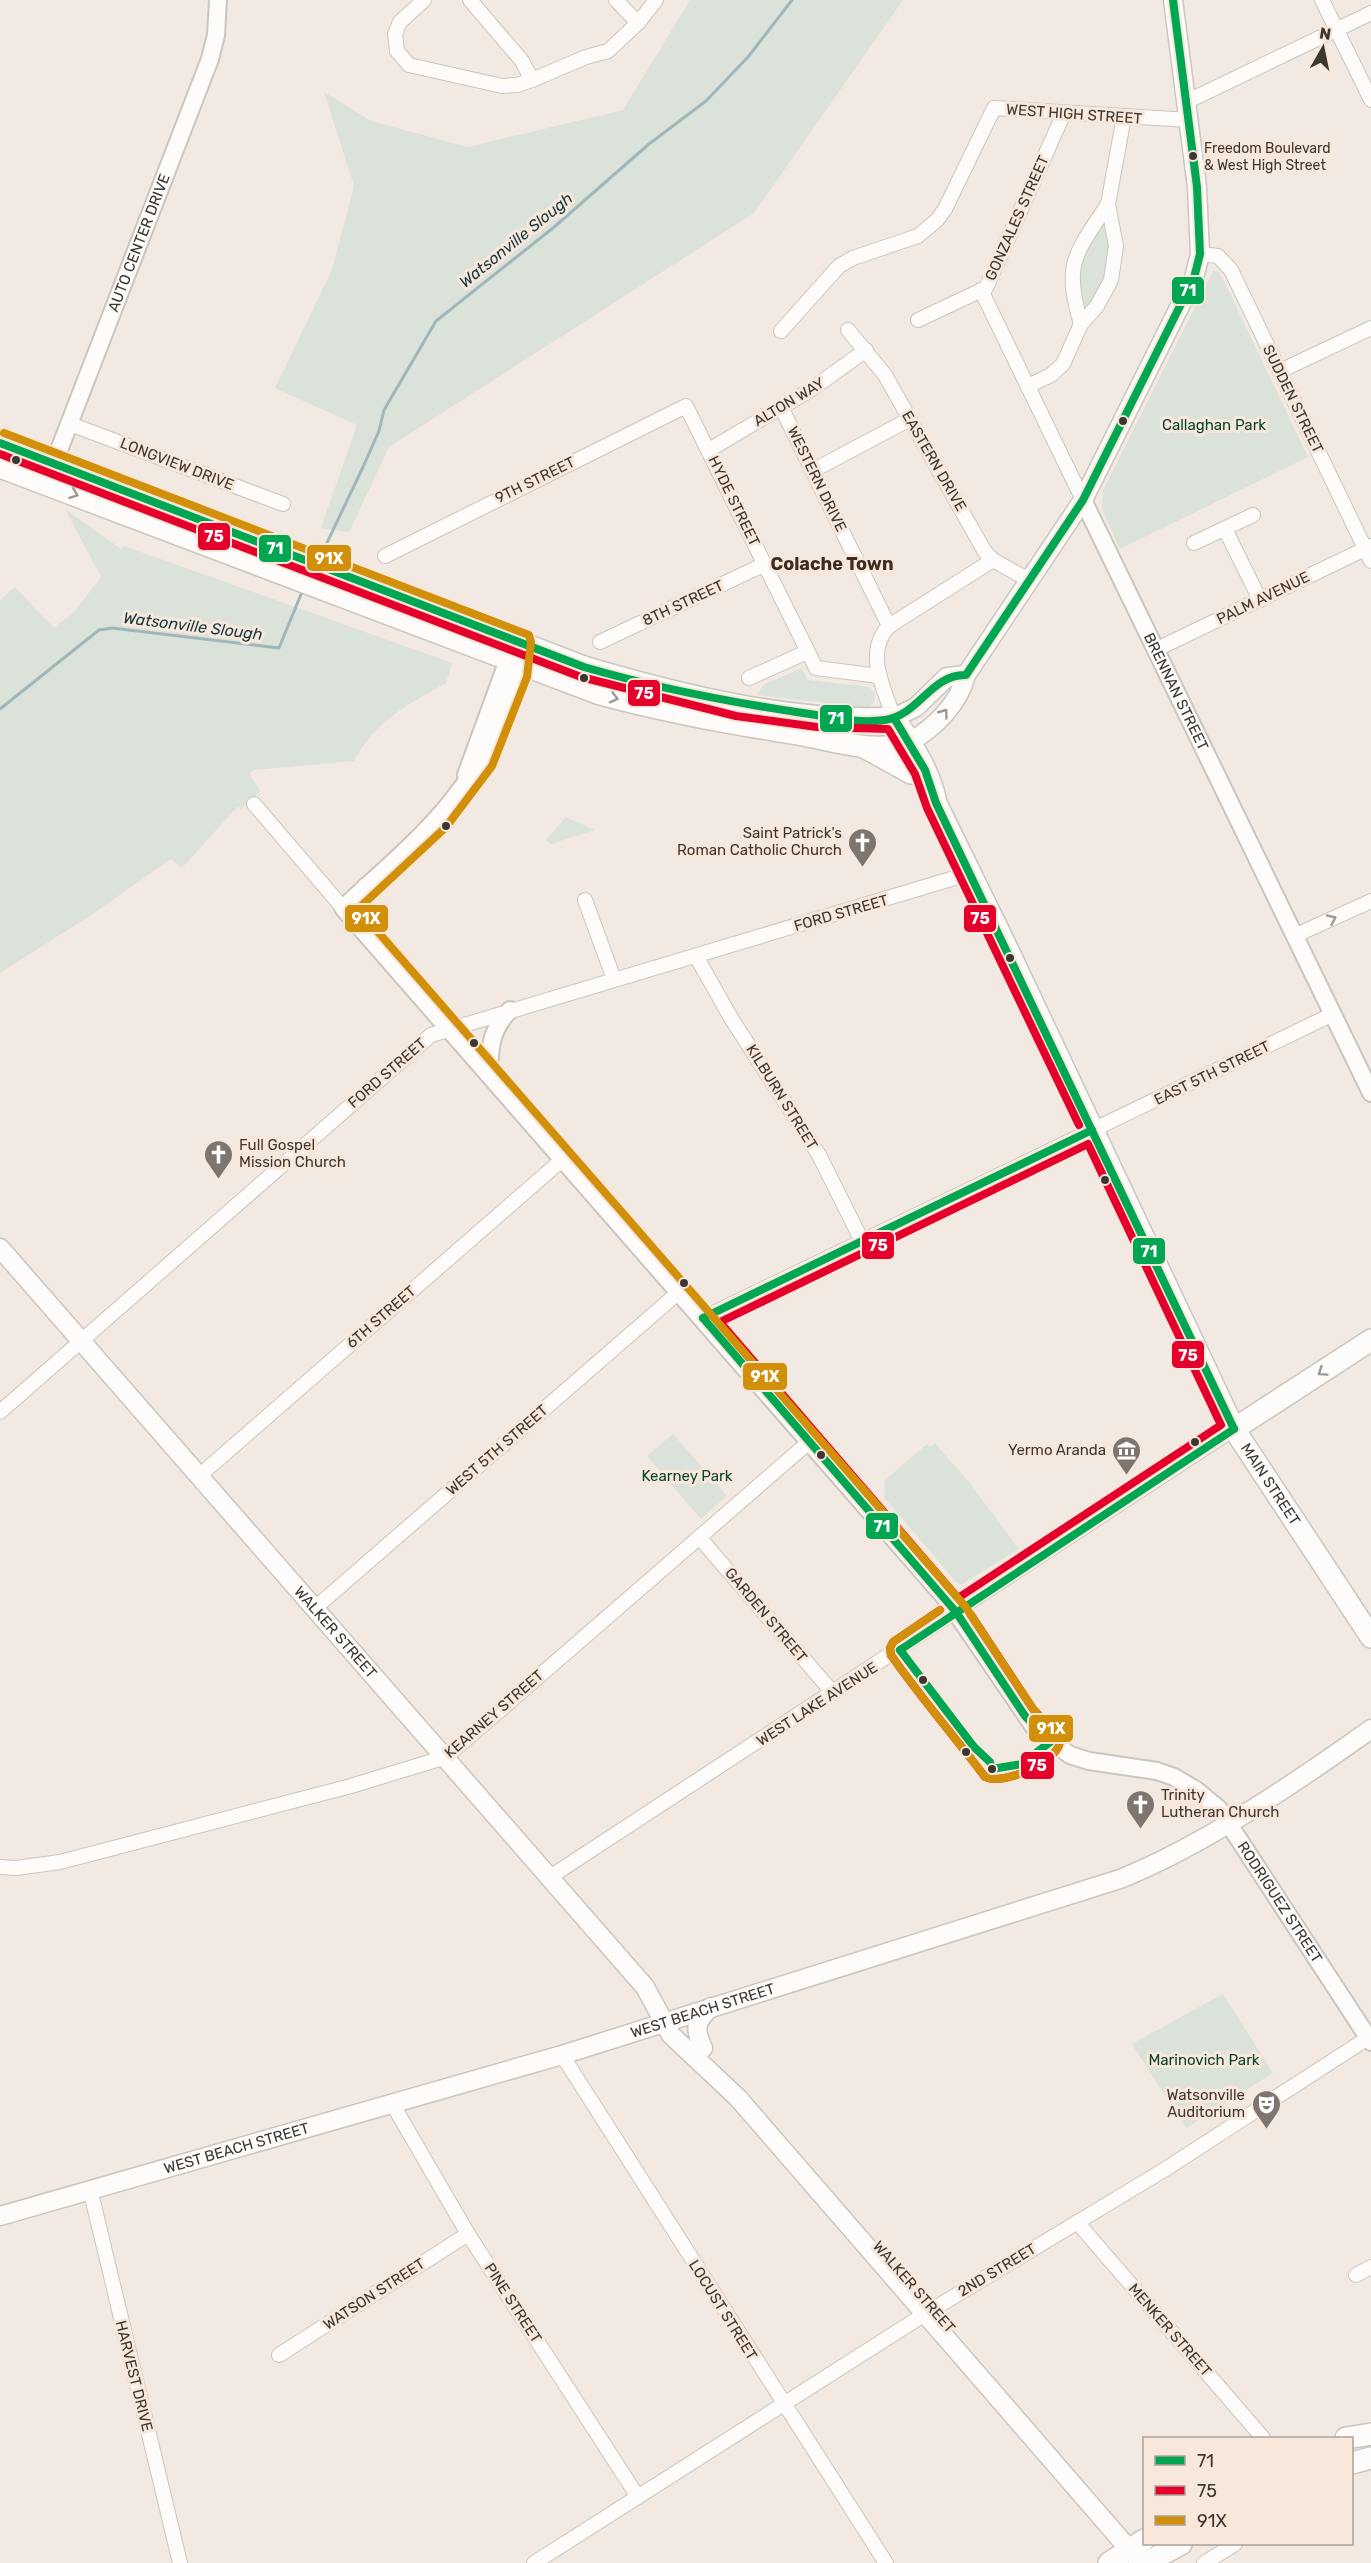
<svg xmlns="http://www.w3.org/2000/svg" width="1371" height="2563" font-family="Rubik,sans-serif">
<rect width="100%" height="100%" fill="#f2e9e2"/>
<g fill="#dbe2d9">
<polygon points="690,0 903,0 754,213 389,447 349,532 321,528 357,425 275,388 332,270 354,186 324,92 371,121 468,147 623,110"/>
<polygon points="1106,214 1112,263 1088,313 1081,312 1077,267"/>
<polygon points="1213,271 1217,271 1222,277 1308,457 1120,549 1102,509 1103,490"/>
<path d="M65,509L121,549L124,546L452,663L446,683C407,705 376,720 354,761L254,770L250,774L260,791L241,809L238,806L182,868L171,859L91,915L0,973V600L15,587L54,628L74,612L101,577Z"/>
<polygon points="802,668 808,680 869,687 875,693 874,702 869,707 862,707 757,695 763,685"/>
<polygon points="566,817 595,830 551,844 546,840"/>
<polygon points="673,1434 727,1496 701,1519 647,1456"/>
<polygon points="935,1443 968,1481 1019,1549 962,1584 957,1583 884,1497 885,1480 927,1444 930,1447"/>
<polygon points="1223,1994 1273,2073 1186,2128 1132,2044"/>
</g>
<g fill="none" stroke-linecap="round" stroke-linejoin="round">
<g stroke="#9fb7ba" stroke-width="3">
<polyline points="324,549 363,467 379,431 384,410 436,321 553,228 649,144 706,101 748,57 792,0"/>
<polyline points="0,709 99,630 112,628 279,648 302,592"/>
</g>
<defs>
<g id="minor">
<polyline points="424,0 400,22 395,34 397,51 409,65 502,86 517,85 532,80 522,61 470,0"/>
<polyline points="616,0 638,23"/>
<polyline points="1322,0 1371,100"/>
<polyline points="532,80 586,57 608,51 638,23 656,0"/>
<polyline points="1186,102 1371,13"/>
<polyline points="1200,254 1218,256 1231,270 1371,561"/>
<polyline points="981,290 1083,500"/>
<polyline points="918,320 986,288 1064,113"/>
<path d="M1081,324C1063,263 1075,254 1108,204"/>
<polyline points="848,330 885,375 985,552 993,560 1029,580"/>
<polyline points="781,331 839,266 853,258 918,236 937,220 945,209 994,108 1189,120"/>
<polyline points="1280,371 1371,328"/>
<polyline points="1028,386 1051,375 1063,364 1081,324 1097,306 1111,280 1116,246 1108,204 1124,117"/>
<path d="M781,407L889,626C864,652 884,689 894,718"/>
<polyline points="70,424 283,504"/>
<polyline points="709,450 812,389 866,350"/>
<polyline points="814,470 910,419"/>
<polyline points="1225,529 1260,600"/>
<polyline points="1194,543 1253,515"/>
<polyline points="385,556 686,406 816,668 879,676"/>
<polyline points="889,626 993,560"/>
<polyline points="600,642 765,564"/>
<polyline points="1155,650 1371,546"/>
<polyline points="749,678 807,652"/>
<polyline points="254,804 343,908"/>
<polyline points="585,900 614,979"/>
<polyline points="1294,936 1371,901"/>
<polyline points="696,956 731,1018 819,1155 862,1241"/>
<polyline points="703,1318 1331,1015"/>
<polyline points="0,1412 431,1035 971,873"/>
<polyline points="199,1476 563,1159"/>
<polyline points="699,1537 833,1693"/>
<polyline points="315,1608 679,1292"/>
<polyline points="0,1867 16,1868 60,1862 351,1786 446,1757 809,1442"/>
<polyline points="550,1877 1234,1429"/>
<polyline points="562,2055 886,2563"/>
<polyline points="393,2105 468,2234 638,2497"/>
<polyline points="90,2189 180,2563"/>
<polyline points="1077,2222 1263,2438"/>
<polyline points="1356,2275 1371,2267"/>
<polyline points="279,2355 468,2234"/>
<polyline points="534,2563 925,2314 1164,2170 1371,2036"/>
<polyline points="1204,2563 1235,2544"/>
</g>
<g id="tertiary">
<path id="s1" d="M54,463L210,59L216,35L218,0"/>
<path id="s2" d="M1083,500L1371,1093"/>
<path id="s3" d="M520,652C519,669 513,685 507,701C474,797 414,842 343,908L948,1601L1036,1730L1070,1755L1089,1761L1157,1771L1174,1777L1196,1790L1219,1809L1371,2042"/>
<polyline points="466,775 508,660 514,651"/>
<polyline points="366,886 363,911 367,935"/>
<path d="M489,1075C490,1048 490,1030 510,1010"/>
</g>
<g id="secondary">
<polyline points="894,718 916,707 947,677 966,675"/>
<path d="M910,742C935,727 959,704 966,675L1083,500L1194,278L1200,254L1197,187L1173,0"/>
<path id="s4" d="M0,1248L645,1987L671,2035L738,2098L1141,2563"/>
<path d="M703,2048C694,2028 695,2022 711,2007"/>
<path id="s5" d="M0,2216L562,2055L1120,1879C1203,1846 1298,1781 1371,1729"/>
</g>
<g id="primary">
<path d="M0,443L584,667C678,695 796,724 894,718"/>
<path d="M0,467L600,694C665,712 731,723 797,734C833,740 875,755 910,742"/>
<path id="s6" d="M894,718C911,743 931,773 936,803L1005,944L1234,1429L1371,1637"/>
<polyline points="864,747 911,773"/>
<polyline points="1234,1429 1371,1340"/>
</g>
<g id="trunk">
<polyline points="1346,2438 1371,2434"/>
<polyline points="1352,2463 1371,2458"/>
<polyline points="1109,2563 1144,2540"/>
<polyline points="1146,2563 1181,2544"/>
</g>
</defs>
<use href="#minor" stroke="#cbc5bf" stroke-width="16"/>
<use href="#tertiary" stroke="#cbc5bf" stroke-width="20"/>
<use href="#secondary" stroke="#cbc5bf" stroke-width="21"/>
<use href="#primary" stroke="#cbc5bf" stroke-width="24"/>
<use href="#trunk" stroke="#cbc5bf" stroke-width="24"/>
<use href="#minor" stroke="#fdfcfb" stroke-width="14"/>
<use href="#tertiary" stroke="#fdfcfb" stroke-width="16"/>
<use href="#secondary" stroke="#fdfcfb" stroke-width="18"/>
<use href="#primary" stroke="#fdfcfb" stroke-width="21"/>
<use href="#trunk" stroke="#fdfcfb" stroke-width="21"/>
<defs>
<g id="bus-1">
<path d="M0,443L584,667C656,688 729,702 803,713C830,717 858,724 885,720C919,715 931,674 966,675L1083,500L1194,278L1200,254L1197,187L1173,0"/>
<polyline points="894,718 925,770 936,803 1234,1429"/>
<polyline points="703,1318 956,1612 1025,1716 1050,1742"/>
<polyline points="703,1318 1092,1130"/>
<polyline points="900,1650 1234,1429"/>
<polyline points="900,1650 974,1747 990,1762 992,1769 1022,1764 1050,1742"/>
</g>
<g id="bus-2">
<polyline points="0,454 581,677 736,716 817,727 888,729 915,774 927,808 1079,1125"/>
<polygon points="1088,1144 1221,1425 958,1598 720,1322"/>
<path d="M940,1610L893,1642L890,1648L891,1655C920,1697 955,1737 985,1777C1003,1786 1063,1761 1060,1738L1033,1709L971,1615"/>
</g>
<g id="bus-3">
<polyline points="4,433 529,635 531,642 527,677 492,766 446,827 358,909 964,1605"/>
<path d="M940,1610L893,1642L890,1648L891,1655C920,1697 955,1737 985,1777C1003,1786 1063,1761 1060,1738L1033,1709L965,1606"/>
</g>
</defs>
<use href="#bus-1" stroke="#f8e8dc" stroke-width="12"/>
<use href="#bus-2" stroke="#f8e8dc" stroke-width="12"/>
<use href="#bus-3" stroke="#f8e8dc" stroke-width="12"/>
<use href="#bus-1" stroke="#00a651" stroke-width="8"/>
<use href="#bus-2" stroke="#e4002b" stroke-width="8"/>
<use href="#bus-3" stroke="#d2900a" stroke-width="8"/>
</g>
<defs><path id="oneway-chevron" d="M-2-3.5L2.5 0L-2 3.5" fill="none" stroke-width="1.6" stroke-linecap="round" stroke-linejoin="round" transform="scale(1.5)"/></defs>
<g stroke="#9d9a96">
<use href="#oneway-chevron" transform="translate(74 494) rotate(21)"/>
<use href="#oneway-chevron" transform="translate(614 698) rotate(15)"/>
<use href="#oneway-chevron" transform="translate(944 713) rotate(-53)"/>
<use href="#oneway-chevron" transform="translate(1332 919) rotate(-25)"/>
<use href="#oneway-chevron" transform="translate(1322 1372) rotate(146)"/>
</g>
<defs>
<symbol id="church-pin" viewBox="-11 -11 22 30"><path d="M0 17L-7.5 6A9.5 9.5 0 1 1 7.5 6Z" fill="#7c7570" stroke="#f8e8dc"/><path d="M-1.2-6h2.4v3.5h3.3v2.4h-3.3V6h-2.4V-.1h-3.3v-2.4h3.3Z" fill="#fff"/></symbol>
<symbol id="museum-pin" viewBox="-11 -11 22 30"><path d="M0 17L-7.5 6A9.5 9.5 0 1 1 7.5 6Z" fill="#7c7570" stroke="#f8e8dc"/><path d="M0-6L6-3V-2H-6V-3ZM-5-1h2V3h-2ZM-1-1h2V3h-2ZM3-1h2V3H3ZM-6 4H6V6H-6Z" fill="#fff"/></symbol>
<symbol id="theatre-pin" viewBox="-11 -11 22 30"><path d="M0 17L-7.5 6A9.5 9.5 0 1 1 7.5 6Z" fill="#7c7570" stroke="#f8e8dc"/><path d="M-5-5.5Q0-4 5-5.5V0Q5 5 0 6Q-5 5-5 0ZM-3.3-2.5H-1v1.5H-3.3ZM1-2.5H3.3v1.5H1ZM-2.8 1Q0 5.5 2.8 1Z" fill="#fff"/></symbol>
</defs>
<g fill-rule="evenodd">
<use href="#church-pin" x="846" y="826" width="33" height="45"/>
<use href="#church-pin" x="202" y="1138" width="33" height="45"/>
<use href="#museum-pin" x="1110" y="1434" width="33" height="45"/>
<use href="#church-pin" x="1124" y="1788" width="33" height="45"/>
<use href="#theatre-pin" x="1250" y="2088" width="33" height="45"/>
</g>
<g fill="#3d3732" stroke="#f8e8dc" stroke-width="2">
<circle cx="1193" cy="156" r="5"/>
<circle cx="1123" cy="421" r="5"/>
<circle cx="16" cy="460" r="5"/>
<circle cx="584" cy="678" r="5"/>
<circle cx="446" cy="826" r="5"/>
<circle cx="1010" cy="958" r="5"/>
<circle cx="474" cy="1043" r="5"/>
<circle cx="1105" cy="1180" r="5"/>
<circle cx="684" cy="1283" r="5"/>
<circle cx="1195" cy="1442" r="5"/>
<circle cx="821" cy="1455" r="5"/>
<circle cx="923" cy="1680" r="5"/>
<circle cx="966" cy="1752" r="5"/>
<circle cx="992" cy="1769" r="5"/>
</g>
<g text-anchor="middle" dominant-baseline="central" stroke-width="6" stroke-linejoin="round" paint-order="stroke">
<g font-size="14" fill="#3d3732" stroke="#f8e8dc" text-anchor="start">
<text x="1204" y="148">Freedom Boulevard<tspan x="1204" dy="17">&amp; West High Street</tspan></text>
</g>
<g font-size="15" fill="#3d3732" stroke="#f8e8dc">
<text transform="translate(1074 114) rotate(4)">WEST HIGH STREET</text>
<text transform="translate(1017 218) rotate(-66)">GONZALES STREET</text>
<text stroke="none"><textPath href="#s1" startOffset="236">AUTO CENTER DRIVE</textPath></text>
<text transform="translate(1293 399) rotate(64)">SUDDEN STREET</text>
<text transform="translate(789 402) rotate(-31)">ALTON WAY</text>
<text transform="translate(934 461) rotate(60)">EASTERN DRIVE</text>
<text transform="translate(177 464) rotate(21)">LONGVIEW DRIVE</text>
<text transform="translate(817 479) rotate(64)">WESTERN DRIVE</text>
<text transform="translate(535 480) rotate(-26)">9TH STREET</text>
<text transform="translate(734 501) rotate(64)">HYDE STREET</text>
<text transform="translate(1263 598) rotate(-26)">PALM AVENUE</text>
<text transform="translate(683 603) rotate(-25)">8TH STREET</text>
<text stroke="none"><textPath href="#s2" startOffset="213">BRENNAN STREET</textPath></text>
<text transform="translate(841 913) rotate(-16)">FORD STREET</text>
<text transform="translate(387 1073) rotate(-41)">FORD STREET</text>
<text transform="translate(1212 1073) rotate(-26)">EAST 5TH STREET</text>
<text transform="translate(782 1097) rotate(58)">KILBURN STREET</text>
<text transform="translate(381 1317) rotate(-41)">6TH STREET</text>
<text transform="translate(497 1450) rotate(-41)">WEST 5TH STREET</text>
<text stroke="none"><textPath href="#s6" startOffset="855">MAIN STREET</textPath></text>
<text transform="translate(766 1615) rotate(50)">GARDEN STREET</text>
<text stroke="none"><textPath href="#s4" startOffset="510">WALKER STREET</textPath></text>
<text transform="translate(817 1704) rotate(-33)">WEST LAKE AVENUE</text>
<text transform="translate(494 1714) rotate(-41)">KEARNEY STREET</text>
<text stroke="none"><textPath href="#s3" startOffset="1710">RODRIGUEZ STREET</textPath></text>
<text stroke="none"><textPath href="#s5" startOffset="732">WEST BEACH STREET</textPath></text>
<text stroke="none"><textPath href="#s5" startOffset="246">WEST BEACH STREET</textPath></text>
<text transform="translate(997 2270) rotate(-31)">2ND STREET</text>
<text transform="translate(914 2287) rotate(49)">WALKER STREET</text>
<text transform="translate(374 2294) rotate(-33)">WATSON STREET</text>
<text transform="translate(513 2303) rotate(57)">PINE STREET</text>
<text transform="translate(723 2310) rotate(58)">LOCUST STREET</text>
<text transform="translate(1170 2330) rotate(49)">MENKER STREET</text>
<text transform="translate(134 2376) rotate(76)">HARVEST DRIVE</text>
</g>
<g font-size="15" fill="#08452d" stroke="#f8e8dc">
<text x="1214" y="425">Callaghan Park</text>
<text x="687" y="1476">Kearney Park</text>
<text x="1204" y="2060">Marinovich Park</text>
</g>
<g font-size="15" fill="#3d3732" stroke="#f8e8dc" text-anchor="end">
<text x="842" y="833">Saint Patrick's<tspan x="842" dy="17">Roman Catholic Church</tspan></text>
<text x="239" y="1145" text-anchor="start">Full Gospel<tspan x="239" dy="17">Mission Church</tspan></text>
<text x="1106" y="1450">Yermo Aranda</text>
<text x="1161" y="1795" text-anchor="start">Trinity<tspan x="1161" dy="17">Lutheran Church</tspan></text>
<text x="1245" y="2095">Watsonville<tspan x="1245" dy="17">Auditorium</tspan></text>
</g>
<g font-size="16" font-style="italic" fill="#143940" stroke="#f8e8dc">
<text transform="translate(516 240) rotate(-39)">Watsonville Slough</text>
<text transform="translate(193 626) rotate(7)">Watsonville Slough</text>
</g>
<g font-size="18" font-weight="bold" fill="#392d24" stroke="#f8e8dc">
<text x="832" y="564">Colache Town</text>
</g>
</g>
<g stroke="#f8e8dc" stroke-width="2">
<rect x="1171" y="276" width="34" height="29" rx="6" fill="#00a651"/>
<rect x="197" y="522" width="34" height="29" rx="6" fill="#e4002b"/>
<rect x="258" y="534" width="34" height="29" rx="6" fill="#00a651"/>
<rect x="306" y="544" width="46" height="28" rx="6" fill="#d2900a"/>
<rect x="627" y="679" width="34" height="28" rx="6" fill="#e4002b"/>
<rect x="819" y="704" width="34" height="29" rx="6" fill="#00a651"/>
<rect x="963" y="904" width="34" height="29" rx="6" fill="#e4002b"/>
<rect x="344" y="904" width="45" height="29" rx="6" fill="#d2900a"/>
<rect x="861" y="1231" width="34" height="29" rx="6" fill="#e4002b"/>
<rect x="1132" y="1237" width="34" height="28" rx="6" fill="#00a651"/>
<rect x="1171" y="1340" width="34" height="29" rx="6" fill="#e4002b"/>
<rect x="742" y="1362" width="46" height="29" rx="6" fill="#d2900a"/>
<rect x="865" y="1512" width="34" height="28" rx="6" fill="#00a651"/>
<rect x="1028" y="1714" width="46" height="29" rx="6" fill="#d2900a"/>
<rect x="1020" y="1751" width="35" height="29" rx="6" fill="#e4002b"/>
</g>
<g font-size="16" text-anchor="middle" font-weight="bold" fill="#fff">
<text x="1188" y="296">71</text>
<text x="214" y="542">75</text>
<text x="275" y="554">71</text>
<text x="329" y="564">91X</text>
<text x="644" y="699">75</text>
<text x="836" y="724">71</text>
<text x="980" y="924">75</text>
<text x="366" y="924">91X</text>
<text x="878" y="1251">75</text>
<text x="1149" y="1257">71</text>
<text x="1188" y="1361">75</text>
<text x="765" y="1382">91X</text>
<text x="882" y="1532">71</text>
<text x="1051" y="1734">91X</text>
<text x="1037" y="1771">75</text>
</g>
<rect x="1143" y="2437" width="210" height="108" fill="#f8e8dc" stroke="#ada198" stroke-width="1.5"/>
<rect x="1155" y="2456" width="30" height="9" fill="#00a651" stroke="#ada198" stroke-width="1.5"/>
<text x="1197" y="2467" font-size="18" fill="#3d3732">71</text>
<rect x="1155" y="2486" width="30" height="9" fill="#e4002b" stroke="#ada198" stroke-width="1.5"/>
<text x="1197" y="2497" font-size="18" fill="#3d3732">75</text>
<rect x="1155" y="2516" width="30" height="9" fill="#d2900a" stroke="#ada198" stroke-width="1.5"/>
<text x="1197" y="2527" font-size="18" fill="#3d3732">91X</text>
<g transform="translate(1323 48) rotate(9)" stroke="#f8e8dc" stroke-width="4.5" paint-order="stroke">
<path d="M0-4.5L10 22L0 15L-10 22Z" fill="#3d3732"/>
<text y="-9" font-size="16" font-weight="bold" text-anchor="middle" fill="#3d3732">N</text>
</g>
</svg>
